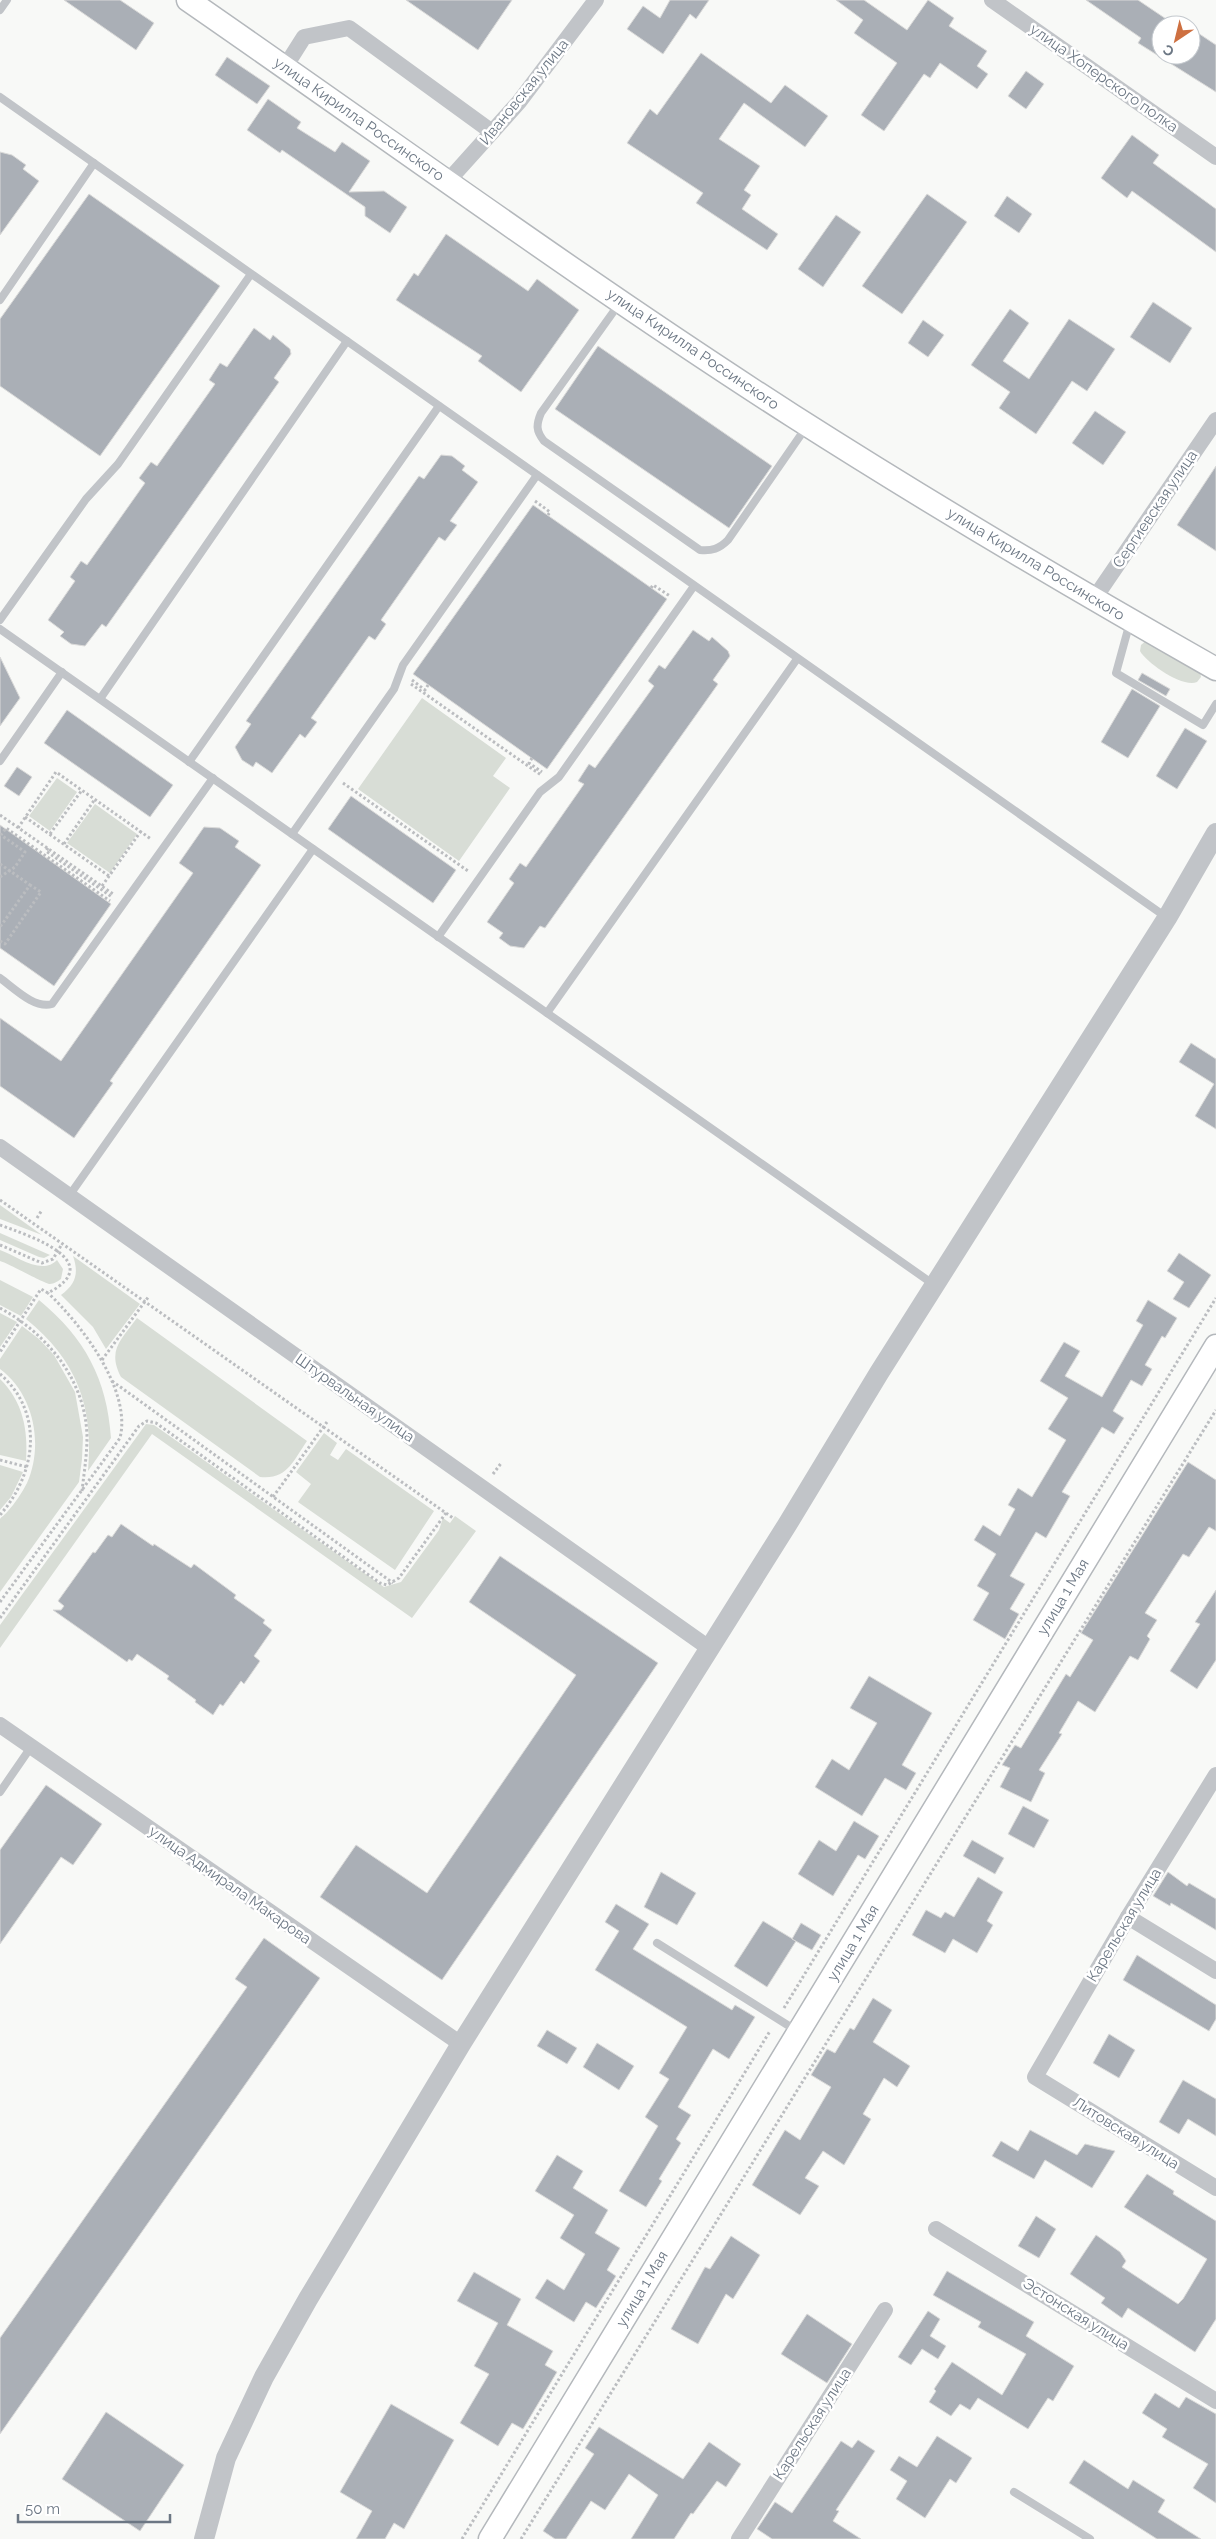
<svg xmlns="http://www.w3.org/2000/svg" width="1216" height="2539" font-family="Raleway,sans-serif">
<rect width="100%" height="100%" fill="#f8f9f7"/>
<g fill="#d8ddd6">
<path d="M1148,639L1200,672L1201,677L1197,682C1182,688 1147,663 1140,651L1141,645Z"/>
<polygon points="422,698 506,758 493,776 510,788 459,861 358,789"/>
<polygon points="57,778 77,792 50,831 29,816"/>
<polygon points="95,804 137,834 110,873 67,843"/>
<polygon points="0,1205 42,1235 0,1219"/>
<polygon points="0,1233 50,1255 44,1258 39,1257 0,1240"/>
<path d="M0,1250C17,1256 42,1276 57,1260L63,1269L61,1279C58,1281 54,1284 50,1284C45,1284 10,1264 0,1261Z"/>
<path d="M73,1256L140,1304L106,1349L93,1327L61,1295C76,1284 79,1273 73,1256Z"/>
<polygon points="0,1280 33,1297 21,1316 0,1305"/>
<path d="M39,1300C85,1338 107,1379 111,1438L88,1471C94,1407 77,1360 26,1319Z"/>
<polygon points="0,1313 17,1322 0,1347"/>
<path d="M137,1318L307,1441C293,1461 287,1480 260,1477L121,1377C107,1350 121,1340 137,1318Z"/>
<path d="M22,1326L39,1339L54,1355L75,1392L83,1437L82,1459L79,1482L0,1592C0,1581 0,1525 0,1519C1,1517 6,1514 8,1511C15,1503 22,1493 27,1483C44,1445 34,1394 0,1369V1359Z"/>
<path d="M0,1379C23,1402 28,1429 26,1461L0,1455Z"/>
<polygon points="146,1424 154,1425 384,1587 401,1582 439,1530 443,1518 450,1523 455,1516 476,1531 412,1618 152,1434 0,1648 0,1625"/>
<polygon points="324,1433 337,1443 330,1455 338,1460 346,1449 434,1511 395,1570 298,1502 311,1484 296,1472"/>
<polygon points="0,1465 23,1472 11,1497 0,1510"/>
</g>
<g fill="#aaafb6" stroke="#dadad9">
<polygon points="64,0 120,0 154,23 136,50"/>
<polygon points="406,0 512,0 478,50"/>
<polygon points="670,0 709,0 696,19 690,14 663,54 627,29 643,6 660,18"/>
<polygon points="836,0 864,0 907,30 928,0 954,18 949,26 987,51 977,66 988,74 977,89 940,63 930,78 924,74 884,131 861,115 897,63 854,33 863,20"/>
<polygon points="1086,0 1138,0 1175,25 1161,25 1161,55 1191,55 1191,36 1195,31 1216,45 1216,92 1138,43 1141,38"/>
<polygon points="701,53 771,103 785,85 828,116 805,147 744,103 719,139 760,166 744,190 751,195 742,209 778,234 767,250 696,203 703,193 627,143 650,109 657,115"/>
<polygon points="227,57 270,86 257,104 215,75"/>
<polygon points="1026,71 1044,84 1026,109 1008,96"/>
<polygon points="268,99 301,122 297,128 335,152 342,142 370,161 349,192 384,191 407,207 390,233 365,216 365,207 282,150 280,153 247,130"/>
<polygon points="1132,135 1159,155 1153,163 1216,209 1216,252 1132,191 1127,198 1101,178"/>
<polygon points="0,152 12,155 26,165 23,169 39,181 0,235"/>
<polygon points="89,194 220,286 100,456 0,386 0,319"/>
<polygon points="927,194 967,222 902,314 862,286"/>
<polygon points="1007,196 1032,214 1019,233 994,216"/>
<polygon points="836,215 861,232 823,287 798,269"/>
<polygon points="446,234 528,291 537,279 579,310 521,392 478,361 482,356 396,300 414,273 418,276"/>
<polygon points="1153,302 1192,328 1170,363 1130,337"/>
<polygon points="1010,309 1029,323 1003,361 1029,379 1069,319 1115,349 1087,391 1072,381 1036,434 999,408 1010,392 971,365"/>
<polygon points="923,320 944,335 928,357 908,343"/>
<polygon points="254,328 270,340 273,335 290,349 291,354 274,378 279,382 106,627 102,624 85,646 71,644 60,636 64,632 48,620 75,581 70,577 81,561 87,565 145,483 139,478 151,462 157,466 215,384 209,380 220,363 227,367"/>
<polygon points="598,346 772,466 729,528 555,409"/>
<polygon points="1095,411 1126,432 1103,465 1072,443"/>
<polygon points="441,455 452,456 465,466 462,470 478,482 450,521 457,525 445,541 439,537 381,620 386,624 375,640 369,636 311,718 317,722 305,738 300,734 272,773 256,762 253,767 242,760 235,747 251,724 246,721 419,476 424,479"/>
<polygon points="1216,466 1216,551 1177,525"/>
<polygon points="533,505 667,599 547,769 413,674"/>
<polygon points="693,630 709,641 712,637 728,651 730,656 713,680 718,684 545,928 540,926 524,948 510,946 499,938 503,933 487,922 514,883 509,879 520,863 526,867 584,784 578,781 589,764 595,768 654,686 648,681 659,665 665,669"/>
<polygon points="0,657 20,698 0,726"/>
<polygon points="1142,673 1170,689 1166,696 1138,680"/>
<polygon points="1132,689 1160,706 1128,758 1101,742"/>
<polygon points="67,710 173,785 150,817 44,743"/>
<polygon points="1185,728 1207,741 1177,789 1156,776"/>
<polygon points="17,767 32,777 19,796 4,786"/>
<polygon points="351,796 456,870 433,903 328,829"/>
<polygon points="0,825 111,904 54,986 0,948"/>
<polygon points="204,827 220,828 239,841 235,847 261,865 110,1081 113,1083 74,1138 0,1086 0,1018 61,1061 193,873 179,863"/>
<polygon points="1191,1043 1216,1059 1216,1129 1195,1116 1214,1084 1179,1062"/>
<polygon points="1179,1253 1211,1275 1189,1308 1173,1299 1184,1282 1167,1271"/>
<polygon points="1148,1300 1177,1318 1165,1338 1162,1336 1145,1365 1152,1369 1142,1386 1131,1380 1113,1411 1124,1418 1114,1434 1102,1427 1062,1492 1070,1496 1046,1538 1036,1532 1010,1576 1025,1584 1010,1609 1019,1614 1005,1639 973,1620 989,1593 977,1586 996,1554 974,1540 983,1525 1000,1536 1015,1509 1008,1505 1018,1488 1032,1497 1066,1440 1048,1429 1068,1398 1040,1381 1064,1342 1080,1351 1065,1376 1102,1397 1143,1325 1136,1321"/>
<polygon points="1188,1462 1216,1480 1216,1531 1209,1527 1189,1557 1183,1554 1145,1613 1157,1620 1147,1636 1150,1639 1138,1660 1130,1656 1095,1712 1078,1701 1059,1733 1062,1734 1039,1770 1045,1773 1031,1802 1000,1787 1010,1768 1002,1765 1015,1745 1021,1748 1066,1674 1070,1677 1093,1640 1081,1633"/>
<polygon points="121,1524 153,1546 154,1544 191,1568 194,1564 236,1595 234,1598 265,1620 263,1623 272,1630 254,1656 260,1661 244,1684 241,1681 223,1706 220,1704 213,1715 195,1702 196,1700 167,1679 169,1676 137,1654 132,1661 129,1659 127,1662 53,1610 61,1610 64,1606 58,1601 93,1552 95,1553 108,1535 112,1537"/>
<polygon points="500,1556 658,1663 442,1980 320,1897 356,1845 427,1893 576,1675 469,1602"/>
<polygon points="1216,1590 1216,1660 1197,1689 1170,1671 1200,1624 1195,1622"/>
<polygon points="869,1676 932,1713 902,1765 916,1773 906,1790 885,1778 862,1816 815,1787 832,1759 849,1770 877,1723 850,1708"/>
<polygon points="46,1785 102,1824 73,1865 61,1857 0,1944 0,1850"/>
<polygon points="1023,1806 1049,1820 1034,1848 1008,1834"/>
<polygon points="854,1821 879,1836 865,1859 858,1855 833,1896 798,1874 819,1840 836,1851"/>
<polygon points="972,1840 1004,1858 995,1874 963,1856"/>
<polygon points="661,1872 696,1893 677,1925 644,1907"/>
<polygon points="1168,1872 1187,1886 1189,1883 1216,1899 1216,1930 1171,1903 1170,1906 1153,1896"/>
<polygon points="978,1877 1003,1892 987,1921 993,1925 977,1953 953,1939 945,1953 912,1935 926,1910 941,1918 945,1912 954,1917"/>
<polygon points="616,1904 649,1924 633,1949 732,2010 735,2005 755,2017 729,2059 713,2049 678,2107 691,2115 676,2139 681,2143 659,2179 662,2181 646,2207 619,2191 658,2126 645,2117 669,2079 659,2073 687,2027 595,1970 619,1931 605,1922"/>
<polygon points="763,1921 796,1941 767,1987 734,1966"/>
<polygon points="801,1923 821,1935 812,1950 792,1939"/>
<polygon points="264,1938 320,1978 0,2434 0,2338 247,1987 235,1979"/>
<polygon points="1137,1955 1216,2005 1216,2019 1209,2031 1123,1980"/>
<polygon points="873,1998 892,2010 873,2042 910,2066 897,2087 884,2078 863,2114 871,2119 844,2165 823,2151 805,2178 819,2186 800,2215 752,2185 785,2130 800,2140 831,2087 811,2075 827,2049 835,2053 850,2028 854,2030"/>
<polygon points="547,2030 577,2048 567,2064 537,2046"/>
<polygon points="1109,2034 1135,2050 1119,2078 1093,2063"/>
<polygon points="597,2043 634,2066 619,2090 583,2067"/>
<polygon points="1183,2080 1216,2099 1216,2136 1188,2119 1179,2134 1159,2122"/>
<polygon points="1030,2130 1077,2155 1085,2144 1115,2151 1092,2188 1045,2160 1034,2179 992,2156 1001,2141 1018,2151"/>
<polygon points="557,2155 583,2171 573,2188 608,2210 595,2233 620,2248 607,2270 616,2276 596,2308 586,2302 574,2322 535,2298 547,2279 564,2290 585,2254 560,2238 574,2215 535,2191"/>
<polygon points="1147,2174 1174,2191 1173,2194 1216,2221 1216,2319 1195,2352 1128,2308 1122,2318 1101,2303 1105,2298 1070,2274 1096,2235 1120,2252 1126,2261 1122,2267 1178,2304 1183,2299 1207,2259 1124,2207"/>
<polygon points="1036,2216 1056,2229 1039,2258 1018,2246"/>
<polygon points="731,2236 760,2255 733,2299 726,2294 698,2344 671,2329 705,2267 710,2269"/>
<polygon points="947,2271 1034,2322 1026,2336 1074,2366 1053,2401 1048,2398 1028,2429 978,2398 970,2410 960,2404 951,2416 929,2402 936,2391 934,2389 952,2362 1002,2395 1026,2354 978,2327 981,2322 933,2295"/>
<polygon points="474,2272 521,2299 507,2325 553,2351 545,2365 557,2372 523,2429 512,2423 498,2446 460,2423 489,2374 474,2366 498,2323 457,2301"/>
<polygon points="928,2311 940,2319 930,2336 946,2346 938,2359 922,2349 911,2365 898,2357"/>
<polygon points="807,2314 852,2344 827,2383 781,2354"/>
<polygon points="1155,2393 1179,2408 1186,2397 1216,2414 1216,2503 1193,2488 1208,2464 1162,2437 1167,2429 1142,2413"/>
<polygon points="391,2404 454,2440 404,2529 394,2523 385,2539 356,2539 372,2511 340,2492"/>
<polygon points="106,2412 184,2465 140,2531 62,2479"/>
<polygon points="599,2427 683,2479 709,2442 741,2464 726,2487 717,2481 693,2514 691,2513 674,2539 631,2539 658,2495 629,2474 605,2510 591,2501 566,2539 555,2539 543,2531 594,2454 585,2448"/>
<polygon points="937,2436 972,2458 956,2483 950,2479 925,2518 896,2499 907,2481 890,2470 899,2456 917,2467"/>
<polygon points="858,2440 875,2451 836,2510 839,2511 833,2521 861,2539 772,2539 757,2529 775,2502 792,2513 841,2441 852,2448"/>
<polygon points="1084,2460 1128,2489 1133,2480 1165,2500 1158,2512 1201,2539 1157,2539 1069,2483"/>
</g>
<g fill="none" stroke-linecap="round" stroke-linejoin="round">
<defs>
<g id="secondary">
<path d="M188,0C389,139 587,284 793,416C931,504 1073,588 1216,669"/>
<polyline points="490,2539 1216,1346"/>
</g>
</defs>
<use href="#secondary" stroke="#b4b8bc" stroke-width="25"/>
<g stroke="#bbbdc0" stroke-width="3" stroke-dasharray="2.5 2.5" stroke-linecap="butt">
<polyline points="535,501 550,512 548,515"/>
<polyline points="651,588 653,585 670,596"/>
<polyline points="412,680 425,690 428,685"/>
<polyline points="411,684 541,775"/>
<polyline points="532,758 529,763 542,772"/>
<polyline points="343,783 468,871"/>
<polyline points="0,815 113,894"/>
<polyline points="25,817 109,876"/>
<polyline points="18,828 56,772 151,839"/>
<polyline points="50,834 82,790"/>
<polyline points="64,844 95,799"/>
<polyline points="48,848 46,851 112,897"/>
<polyline points="0,864 30,885 0,927"/>
<polyline points="0,877 15,867 25,852 1,835 6,828 110,901"/>
<polyline points="102,886 141,831"/>
<polyline points="0,941 5,944 41,892 30,885"/>
<polyline points="0,1200 453,1518"/>
<polyline points="37,1218 42,1210"/>
<path d="M0,1225C27,1235 109,1261 48,1293L41,1289L0,1352"/>
<polyline points="0,1245 42,1263 53,1259 62,1244"/>
<path d="M0,1308C47,1334 86,1380 87,1437C87,1455 84,1473 82,1491"/>
<polyline points="102,1360 149,1296"/>
<path d="M0,1374C45,1413 36,1474 0,1515"/>
<polyline points="112,1381 393,1583"/>
<polyline points="0,1460 27,1467"/>
<polyline points="493,1474 502,1462"/>
<polyline points="273,1497 327,1422"/>
<path d="M0,1602L120,1438C132,1390 81,1324 48,1293"/>
<polyline points="0,1618 139,1426 147,1421 156,1423 380,1583 387,1585 399,1578 446,1513"/>
<polyline points="784,2008 1216,1298"/>
<polyline points="462,2539 770,2031"/>
<polyline points="521,2539 1216,1410"/>
</g>
<g stroke="#c1c4c8" stroke-width="8">
<polyline points="0,10 7,0"/>
<polyline points="0,97 1166,917"/>
<polyline points="0,300 94,163"/>
<path d="M619,304L541,413C536,425 536,431 544,441L700,550C712,551 719,549 728,540L807,426"/>
<polyline points="0,620 86,499 118,464 251,274"/>
<polyline points="1130,622 1116,673 1203,725 1216,704"/>
<polyline points="0,629 933,1284"/>
<polyline points="100,699 347,341"/>
<polyline points="0,761 62,672"/>
<polyline points="189,762 439,406"/>
<polyline points="292,834 394,689 403,665 537,475"/>
<polyline points="438,937 540,792 559,777 694,586"/>
<path d="M0,978C14,988 34,1009 52,1004L213,778"/>
<polyline points="547,1013 797,659"/>
<polyline points="69,1196 313,849"/>
<polyline points="0,1792 31,1747"/>
<polyline points="657,1943 797,2031"/>
<polyline points="1014,2492 1090,2539"/>
</g>
<g stroke="#c1c4c8" stroke-width="16">
<polyline points="992,0 1216,157"/>
<polyline points="285,67 304,37 349,28 492,132"/>
<polyline points="448,181 519,102 596,0"/>
<polyline points="1094,599 1216,420"/>
<polyline points="0,1147 709,1648"/>
<polyline points="0,1725 461,2044"/>
<polyline points="1216,1775 1128,1917 1035,2077 1216,2188"/>
<polyline points="1128,1917 1216,1971"/>
<polyline points="936,2229 1216,2401"/>
<polyline points="739,2539 885,2310"/>
</g>
<polyline stroke="#c1c4c8" stroke-width="20" points="204,2539 226,2458 264,2377 308,2299 461,2044 787,1525 879,1373 1167,918 1216,833"/>
<use href="#secondary" stroke="#fff" stroke-width="22"/>
</g>
<g text-anchor="middle" dominant-baseline="central" stroke-width="5" stroke-linejoin="round" paint-order="stroke">
<g font-size="15" fill="#6c7784" stroke="#fff">
<text transform="translate(1104 78) rotate(35)">улица Хоперского полка</text>
<text transform="translate(524 92) rotate(-51)">Ивановская улица</text>
<text transform="translate(359 119) rotate(35)">улица Кирилла Россинского</text>
<text transform="translate(693 349) rotate(34)">улица Кирилла Россинского</text>
<text transform="translate(1155 509) rotate(-56)">Сергиевская улица</text>
<text transform="translate(1036 564) rotate(31)">улица Кирилла Россинского</text>
<text transform="translate(355 1398) rotate(35)">Штурвальная улица</text>
<text transform="translate(1063 1597) rotate(-59)">улица 1 Мая</text>
<text transform="translate(230 1885) rotate(35)">улица Адмирала Макарова</text>
<text transform="translate(1124 1925) rotate(-59)">Карельская улица</text>
<text transform="translate(853 1943) rotate(-59)">улица 1 Мая</text>
<text transform="translate(1126 2133) rotate(32)">Литовская улица</text>
<text transform="translate(642 2289) rotate(-59)">улица 1 Мая</text>
<text transform="translate(1076 2314) rotate(32)">Эстонская улица</text>
<text transform="translate(812 2424) rotate(-57)">Карельская улица</text>
</g>
</g>
<g transform="translate(1176 40) rotate(215)"><circle r="24" fill="#ffffff" stroke="#c4c9ce"/>
<path d="M0-4L9 19L0 12L-9 19Z" fill="#ce7041"/>
<text y="-8" font-size="14" font-weight="bold" text-anchor="middle" fill="#6c7784">С</text>
</g>
<path d="M18 2514v8h152v-8" fill="none" stroke="#6c7784" stroke-width="2.5"/>
<text x="25" y="2514" font-size="15" fill="#6c7784" stroke="#ffffff" stroke-width="4" paint-order="stroke">50 m</text>
</svg>
